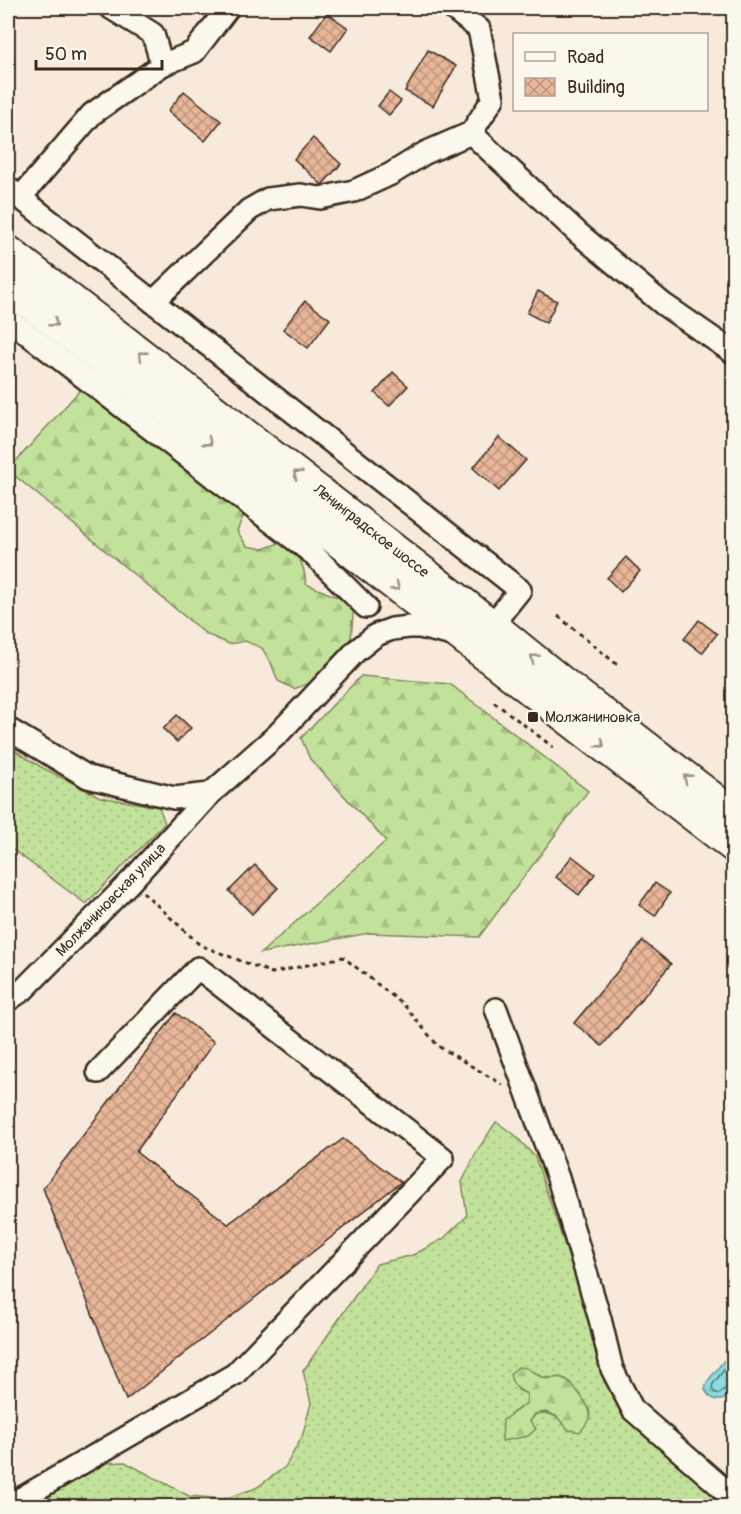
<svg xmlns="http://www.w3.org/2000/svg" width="741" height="1514" font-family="Pangolin,sans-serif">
<defs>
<pattern id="grass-dots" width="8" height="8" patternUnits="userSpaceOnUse" patternTransform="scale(1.5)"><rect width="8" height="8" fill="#c2e29b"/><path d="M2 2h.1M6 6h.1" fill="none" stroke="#a8c285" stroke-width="1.8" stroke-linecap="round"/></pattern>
<pattern id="forest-firs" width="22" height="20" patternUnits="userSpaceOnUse" patternTransform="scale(1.5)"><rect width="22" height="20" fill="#c2e29b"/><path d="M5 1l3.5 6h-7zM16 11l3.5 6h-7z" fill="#a8c285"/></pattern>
<pattern id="water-ripples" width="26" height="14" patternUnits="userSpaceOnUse" patternTransform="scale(1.5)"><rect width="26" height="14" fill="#8adbe2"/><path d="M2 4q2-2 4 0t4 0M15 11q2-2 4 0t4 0" fill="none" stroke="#78bcc1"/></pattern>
<pattern id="building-cross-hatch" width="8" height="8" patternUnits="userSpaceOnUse" patternTransform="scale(1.5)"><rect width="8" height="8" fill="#e8b699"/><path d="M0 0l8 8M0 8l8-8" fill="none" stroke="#bd947c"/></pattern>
</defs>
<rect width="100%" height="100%" fill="#f7eadb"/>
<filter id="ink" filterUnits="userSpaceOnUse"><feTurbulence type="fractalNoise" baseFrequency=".0167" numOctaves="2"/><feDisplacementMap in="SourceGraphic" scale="12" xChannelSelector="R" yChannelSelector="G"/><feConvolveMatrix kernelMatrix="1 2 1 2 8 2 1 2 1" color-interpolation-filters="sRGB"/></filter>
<g filter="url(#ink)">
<g fill="url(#grass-dots)" stroke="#7e865c" stroke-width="1.5" fill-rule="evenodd">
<polygon points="8,746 41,767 100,797 159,807 165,823 86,904 8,846"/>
<path d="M496,1122L514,1134L535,1157L597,1341L607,1380L698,1474L726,1506H48L54,1479L87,1464L125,1462L189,1496L224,1499L256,1488L285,1467L302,1437L311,1403L303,1371L377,1264L413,1255L443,1239L467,1216L462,1182L477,1151ZM535,1372C549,1383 549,1375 562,1378C583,1382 571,1416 569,1430C560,1418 552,1411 536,1414L530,1421L511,1414L527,1403V1394L518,1390Z"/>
</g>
<g fill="url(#forest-firs)" stroke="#7e865c" stroke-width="1.5">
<path d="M81,389L244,514L237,531L247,546L263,549L279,543C299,554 304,561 306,584L354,604L351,638L338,652L318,680L294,689L278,681L271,663L262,648L245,641L229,644L206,634L8,470Z"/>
<polygon points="361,676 450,684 588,791 479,937 369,933 261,953 386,841 310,759 301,738"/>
<path d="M518,1367C532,1367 532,1374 543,1378C550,1380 556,1376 562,1378C571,1380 591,1407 590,1415C589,1422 584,1427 580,1432L569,1430L556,1416L546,1412L535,1414L530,1421L536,1429L528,1436L502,1441L503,1420L527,1403V1394C517,1389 512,1385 510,1374Z"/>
</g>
<path fill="url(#water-ripples)" stroke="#6a9494" stroke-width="1.5" d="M733,1349C734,1362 739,1398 720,1400C712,1400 709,1396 705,1390L707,1382Z"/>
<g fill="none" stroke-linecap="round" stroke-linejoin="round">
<polyline stroke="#5b716c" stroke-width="1.5" points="734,1357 713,1384 712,1389 714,1392 719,1394 728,1386 734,1385"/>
</g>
<g fill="url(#building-cross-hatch)" stroke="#3b2a1e" stroke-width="1.5">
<polygon points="327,13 348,28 331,51 310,36"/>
<polygon points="428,50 456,66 433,106 405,91"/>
<polygon points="184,91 221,121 205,141 168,111"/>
<polygon points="389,92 401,101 389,115 378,106"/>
<polygon points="313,138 341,164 322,185 294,159"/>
<polygon points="538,291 557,301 546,323 527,313"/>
<polygon points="305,301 330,319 308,348 283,329"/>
<polygon points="393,372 408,386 389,406 375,393"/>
<polygon points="499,437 526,460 499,491 473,468"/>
<polygon points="626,557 640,571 621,592 607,578"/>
<polygon points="699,620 717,634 702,653 684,639"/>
<polygon points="177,715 191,728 177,742 163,729"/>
<polygon points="572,856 595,874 579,895 556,877"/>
<polygon points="255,865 278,888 252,914 229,891"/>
<polygon points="655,883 670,893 655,916 639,905"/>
<polygon points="643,941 671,964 602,1046 574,1023"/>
<polygon points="176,1013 214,1042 136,1152 228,1224 343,1139 401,1182 126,1400 43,1188"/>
</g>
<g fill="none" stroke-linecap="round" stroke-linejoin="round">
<defs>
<g id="minor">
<polyline points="111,8 153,34 162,65"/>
<polyline points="452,8 479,29 493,99 471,133 578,233 663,304 734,353"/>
<polyline points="8,188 520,590 492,625"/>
<polyline points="20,198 92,114 162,65 194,52 228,8"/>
<polyline points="153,302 249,210 268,199 301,195 320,198 354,191 391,174 425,153 471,133"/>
<polyline points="8,319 312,553 366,607"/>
<polyline points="8,729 88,777 174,798 210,794"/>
<polyline points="8,1000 23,990 131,881 210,794 278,734 356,651 376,635 392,629 409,627 420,627 453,635"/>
<polyline points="496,1009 558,1178 600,1319 612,1369 633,1410 719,1485 734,1503"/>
<polyline points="8,1506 235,1374 443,1158 198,968 98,1072"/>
</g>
<g id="highway">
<polyline points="8,251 492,625 561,681 734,814"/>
<polyline points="8,287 734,847"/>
</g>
</defs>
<use href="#minor" stroke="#3b2a1e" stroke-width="26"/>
<use href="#highway" stroke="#3b2a1e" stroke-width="34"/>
<g stroke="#3b2a1e" stroke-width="3" stroke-dasharray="4.5 4.5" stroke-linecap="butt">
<polyline points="558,616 620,667"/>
<polyline points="494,702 553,747"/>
<polyline points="143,892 200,945 272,973 343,957 404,1005 438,1046 503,1085"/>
</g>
<use href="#minor" stroke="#fbf7ec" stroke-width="21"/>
<use href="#highway" stroke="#fbf7ec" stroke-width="30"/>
</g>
<defs><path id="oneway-chevron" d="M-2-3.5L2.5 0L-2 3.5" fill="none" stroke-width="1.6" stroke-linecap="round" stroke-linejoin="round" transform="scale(1.5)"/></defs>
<g stroke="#9b9085">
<use href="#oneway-chevron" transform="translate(54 323) rotate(38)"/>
<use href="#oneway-chevron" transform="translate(142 355) rotate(-142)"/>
<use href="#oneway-chevron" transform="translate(208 442) rotate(38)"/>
<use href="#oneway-chevron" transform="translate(297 474) rotate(-142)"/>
<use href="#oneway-chevron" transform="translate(396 587) rotate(38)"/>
<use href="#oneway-chevron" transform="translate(534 658) rotate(-141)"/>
<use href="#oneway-chevron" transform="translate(601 744) rotate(38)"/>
<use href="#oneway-chevron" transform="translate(687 778) rotate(-142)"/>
</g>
</g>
<rect fill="#3b2a1e" stroke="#fbf7ec" stroke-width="2" x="527" y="711" width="12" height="12" rx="3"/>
<g text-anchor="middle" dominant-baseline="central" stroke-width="4.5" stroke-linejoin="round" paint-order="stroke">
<g font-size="15" fill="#3b2a1e" stroke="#fbf7ec">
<text transform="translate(371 531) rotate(38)">Ленинградское шоссе</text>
<text transform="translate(111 900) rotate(-46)">Молжаниновская улица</text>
</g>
<g font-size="15" fill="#3b2a1e" stroke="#fbf7ec" text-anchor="start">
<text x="545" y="717">Молжаниновка</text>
</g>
</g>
<rect width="741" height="1514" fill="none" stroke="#fbf7ec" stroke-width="30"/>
<rect x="15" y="15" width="711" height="1484" fill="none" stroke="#3b2a1e" stroke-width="2" filter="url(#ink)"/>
<rect x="513" y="33" width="195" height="78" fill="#fbf7ec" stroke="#aea59a" stroke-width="1.5"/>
<rect x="525" y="52" width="30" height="9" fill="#fbf7ec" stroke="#aea59a" stroke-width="1.5"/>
<text x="567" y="63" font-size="18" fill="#3b2a1e">Road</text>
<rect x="525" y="78" width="30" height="18" fill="url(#building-cross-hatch)" stroke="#aea59a" stroke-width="1.5"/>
<text x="567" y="93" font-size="18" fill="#3b2a1e">Building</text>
<path d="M36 60v9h126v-9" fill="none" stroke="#3b2a1e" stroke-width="3"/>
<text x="45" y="60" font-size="18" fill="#3b2a1e" stroke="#fbf7ec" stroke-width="4.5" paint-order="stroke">50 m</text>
</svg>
